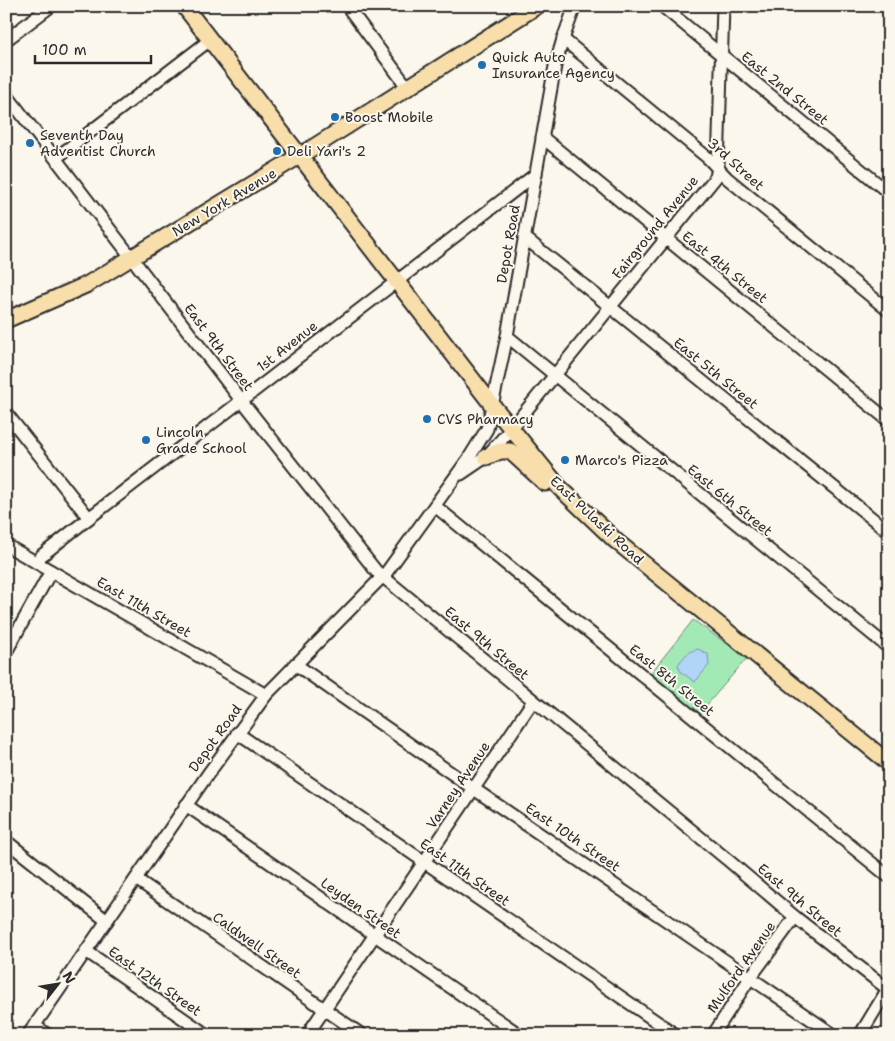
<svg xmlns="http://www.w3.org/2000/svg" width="895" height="1041" font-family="'Shantell Sans',sans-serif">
<rect width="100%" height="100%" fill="#fbf7ec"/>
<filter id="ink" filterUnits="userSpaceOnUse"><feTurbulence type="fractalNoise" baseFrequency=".02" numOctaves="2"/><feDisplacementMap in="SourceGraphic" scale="10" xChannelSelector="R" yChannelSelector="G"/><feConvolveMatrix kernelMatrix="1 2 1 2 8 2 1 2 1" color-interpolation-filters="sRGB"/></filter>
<g filter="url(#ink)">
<polygon fill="#a3e9b6" stroke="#678a70" points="693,620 747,658 699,714 650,674"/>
<path fill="#b0d5f9" stroke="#7b91a7" d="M698,649L708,654L709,665L695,682L681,672L678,665C683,657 688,651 698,649Z"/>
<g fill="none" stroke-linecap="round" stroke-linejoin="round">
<defs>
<g id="minor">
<polyline points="347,6 408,88"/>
<polyline points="662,6 889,193"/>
<polyline points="563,39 708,158 727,178 889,311"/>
<polyline points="6,40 51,6"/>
<polyline points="6,94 237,395 376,571 729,861 795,917 889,990"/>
<polyline points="542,137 889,421"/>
<polyline points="56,158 210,40"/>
<polyline points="524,237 889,532"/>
<polyline points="507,336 889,648"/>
<polyline points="6,413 89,518"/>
<polyline points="461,474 486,457 511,429 716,177 718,168 723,6"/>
<polyline points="435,506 889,877"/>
<polyline points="6,545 266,695"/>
<polyline points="37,563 41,556 89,518 536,174"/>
<polyline points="6,652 51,571"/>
<polyline points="295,664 474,789 834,1035"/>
<polyline points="237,733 676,1035"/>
<polyline points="186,805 520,1035"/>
<polyline points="6,841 107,921"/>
<polyline points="136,879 362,1035"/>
<polyline points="86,951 207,1035"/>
<polyline points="34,1025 48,1035"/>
<polyline points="28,1035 208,774 266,695 386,573 469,458 487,429 507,336 555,66 563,39 575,6"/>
<polyline points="307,1035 533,701"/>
<polyline points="713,1035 750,978 795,917"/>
<polyline points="860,1035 889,987"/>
</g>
<g id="major">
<polyline points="184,6 493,406 559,487 616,541 889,763"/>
<polyline points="6,320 88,284 309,150 537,6"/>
<polyline points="486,457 500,451 510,451 545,483"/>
</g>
</defs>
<use href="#minor" stroke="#2b2b2b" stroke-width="15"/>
<use href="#major" stroke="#2b2b2b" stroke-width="19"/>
<use href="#minor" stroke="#fbf7ec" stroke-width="11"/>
<use href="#major" stroke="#f8deab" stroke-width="15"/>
<defs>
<polyline id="rail" points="887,6 889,7"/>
</defs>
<use href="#rail" stroke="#2b2b2b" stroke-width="4.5"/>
<use href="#rail" stroke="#fbf7ec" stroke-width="2.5" stroke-dasharray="8" stroke-linecap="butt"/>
</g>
</g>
<g fill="#1f6fb2" stroke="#fbf7ec" stroke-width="2">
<circle cx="482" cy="65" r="5"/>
<circle cx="335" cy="117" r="5"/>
<circle cx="30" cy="143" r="5"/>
<circle cx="277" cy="151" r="5"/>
<circle cx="427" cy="419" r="5"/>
<circle cx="146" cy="440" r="5"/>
<circle cx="565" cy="460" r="5"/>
</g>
<g text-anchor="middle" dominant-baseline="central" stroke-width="4" stroke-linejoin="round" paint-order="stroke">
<g font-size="14" fill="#2b2b2b" stroke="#fbf7ec" text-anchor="start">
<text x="492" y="57">Quick Auto<tspan x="492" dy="16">Insurance Agency</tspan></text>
<text x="345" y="117">Boost Mobile</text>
<text x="40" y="135">Seventh Day<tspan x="40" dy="16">Adventist Church</tspan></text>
<text x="287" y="151">Deli Yari's 2</text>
<text x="437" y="419">CVS Pharmacy</text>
<text x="156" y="432">Lincoln<tspan x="156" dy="16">Grade School</tspan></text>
<text x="575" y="460">Marco's Pizza</text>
</g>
<g font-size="14" fill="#2b2b2b" stroke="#fbf7ec">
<text transform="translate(785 88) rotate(39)">East 2nd Street</text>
<text transform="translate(736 164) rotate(42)">3rd Street</text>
<text transform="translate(224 202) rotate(-31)">New York Avenue</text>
<text transform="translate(655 227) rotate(-51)">Fairground Avenue</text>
<text transform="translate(508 244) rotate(-80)">Depot Road</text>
<text transform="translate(725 267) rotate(39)">East 4th Street</text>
<text transform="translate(287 346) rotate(-38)">1st Avenue</text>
<text transform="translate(219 347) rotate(53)">East 9th Street</text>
<text transform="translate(716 373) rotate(39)">East 5th Street</text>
<text transform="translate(730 500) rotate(39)">East 6th Street</text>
<text transform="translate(597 520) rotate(43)">East Pulaski Road</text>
<text transform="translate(144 607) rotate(30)">East 11th Street</text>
<text transform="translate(487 643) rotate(40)">East 9th Street</text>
<text transform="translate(672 680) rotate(39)">East 8th Street</text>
<text transform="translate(215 738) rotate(-54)">Depot Road</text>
<text transform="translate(458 785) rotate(-56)">Varney Avenue</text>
<text transform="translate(573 837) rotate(34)">East 10th Street</text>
<text transform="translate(465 872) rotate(35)">East 11th Street</text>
<text transform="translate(800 900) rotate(40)">East 9th Street</text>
<text transform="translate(361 908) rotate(35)">Leyden Street</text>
<text transform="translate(257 945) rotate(35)">Caldwell Street</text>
<text transform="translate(741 967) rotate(-55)">Mulford Avenue</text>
<text transform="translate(155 981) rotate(35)">East 12th Street</text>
</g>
</g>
<rect width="895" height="1041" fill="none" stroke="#fbf7ec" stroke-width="25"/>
<rect x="12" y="12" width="870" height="1016" fill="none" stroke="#2b2b2b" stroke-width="2" filter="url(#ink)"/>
<g transform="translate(58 984) rotate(59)" stroke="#fbf7ec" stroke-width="4" paint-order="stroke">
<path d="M0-4L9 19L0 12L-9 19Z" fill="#2b2b2b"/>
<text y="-8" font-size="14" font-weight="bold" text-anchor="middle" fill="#2b2b2b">N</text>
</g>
<path d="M35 55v8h116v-8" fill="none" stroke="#2b2b2b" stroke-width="2.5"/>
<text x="42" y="55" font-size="15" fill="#2b2b2b" stroke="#fbf7ec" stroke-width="4" paint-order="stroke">100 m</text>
</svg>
